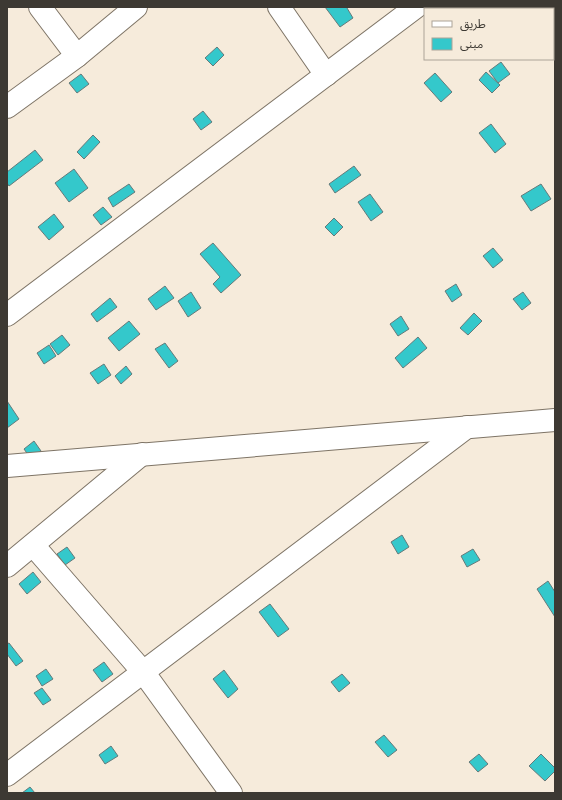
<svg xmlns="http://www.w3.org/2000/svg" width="562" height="800" font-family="'Roboto Condensed','Noto Sans Arabic',sans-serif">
<rect width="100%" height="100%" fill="#f6ebdb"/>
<g fill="#34c8cb" stroke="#657a7a">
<polygon points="325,7 348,7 347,8 353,18 340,27"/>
<polygon points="217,47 224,55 213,66 205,58"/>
<polygon points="501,62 510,74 498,83 489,71"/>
<polygon points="486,72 500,85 492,93 479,80"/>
<polygon points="435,73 452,92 441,102 424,83"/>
<polygon points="81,74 89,84 77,93 69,83"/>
<polygon points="203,111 212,122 201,130 193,119"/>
<polygon points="491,124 506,144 495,153 479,133"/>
<polygon points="93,135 100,142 84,159 77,152"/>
<polygon points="35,150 43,160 9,186 7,183 7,172"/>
<polygon points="354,166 361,175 335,193 329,184"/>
<polygon points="74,169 88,188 69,202 55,183"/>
<polygon points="129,184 135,192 113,207 108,198"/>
<polygon points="541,184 551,199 531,211 521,196"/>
<polygon points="370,194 383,212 371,221 358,202"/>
<polygon points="103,207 112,217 101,225 93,215"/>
<polygon points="54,214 64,227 49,240 38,227"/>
<polygon points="334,218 343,227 334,236 325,227"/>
<polygon points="213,243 241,275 221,293 213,284 220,277 200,254"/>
<polygon points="493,248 503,260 493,268 483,256"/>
<polygon points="456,284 462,295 452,302 445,291"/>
<polygon points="165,286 174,298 156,310 148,299"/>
<polygon points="191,292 201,308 188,317 178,301"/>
<polygon points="523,292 531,303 522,310 513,299"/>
<polygon points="110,298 117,307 97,322 91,314"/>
<polygon points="474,313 482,321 468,335 460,328"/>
<polygon points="401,316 409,329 398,336 390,324"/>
<polygon points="129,321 140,334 119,351 108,338"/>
<polygon points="62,335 70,345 58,355 50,344"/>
<polygon points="418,337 427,348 403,368 395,358"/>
<polygon points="165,343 178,361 169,368 155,349"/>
<polygon points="49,345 56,356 44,364 37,353"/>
<polygon points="104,364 111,375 98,384 90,373"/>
<polygon points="126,366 132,374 121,384 115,376"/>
<polygon points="7,401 19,419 7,428"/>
<polygon points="34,441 41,451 31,459 24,449"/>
<polygon points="402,535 409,547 398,554 391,542"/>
<polygon points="67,547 75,558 65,565 57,554"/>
<polygon points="473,549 480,560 467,567 461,556"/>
<polygon points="33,572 41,582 27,594 19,584"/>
<polygon points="548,581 555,592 555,617 537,589"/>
<polygon points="270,604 289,629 278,637 259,612"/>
<polygon points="9,643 23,661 16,666 7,654 7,644"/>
<polygon points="104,662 113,674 102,682 93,670"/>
<polygon points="46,669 53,679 42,686 36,676"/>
<polygon points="224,670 238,689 228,698 213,679"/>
<polygon points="342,674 350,683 339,692 331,682"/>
<polygon points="42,688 51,700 43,705 34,693"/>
<polygon points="384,735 397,750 388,757 375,742"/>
<polygon points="111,746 118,756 105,764 99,755"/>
<polygon points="479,754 488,764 478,772 469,762"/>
<polygon points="541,754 555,768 555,771 545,781 529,766"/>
<polygon points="30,787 35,793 22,793"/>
</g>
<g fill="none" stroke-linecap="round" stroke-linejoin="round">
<defs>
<g id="minor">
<polyline points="40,7 77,56"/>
<polyline points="279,7 326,75"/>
<polyline points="540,7 541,9"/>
<polyline points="553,22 555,24"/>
<polyline points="7,107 77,56 136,7"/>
<polyline points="7,315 416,7"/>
<polyline points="7,466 555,420"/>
<polyline points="33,545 144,673 231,793"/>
<polyline points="7,566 142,454"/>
<polyline points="7,775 467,427"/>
</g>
</defs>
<use href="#minor" stroke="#7e7466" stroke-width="24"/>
<use href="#minor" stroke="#fff" stroke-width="22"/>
</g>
<rect width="562" height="800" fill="none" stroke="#3d3933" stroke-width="16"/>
<rect x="424" y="8" width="130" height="52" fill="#f6ebdb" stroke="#aca498"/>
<rect x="432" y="21" width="20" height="6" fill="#ffffff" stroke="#aca498"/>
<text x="460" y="28" font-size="12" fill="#3d3933">طريق</text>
<rect x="432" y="38" width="20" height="12" fill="#34c8cb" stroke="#aca498"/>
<text x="460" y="48" font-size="12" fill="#3d3933">مبنى</text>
</svg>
